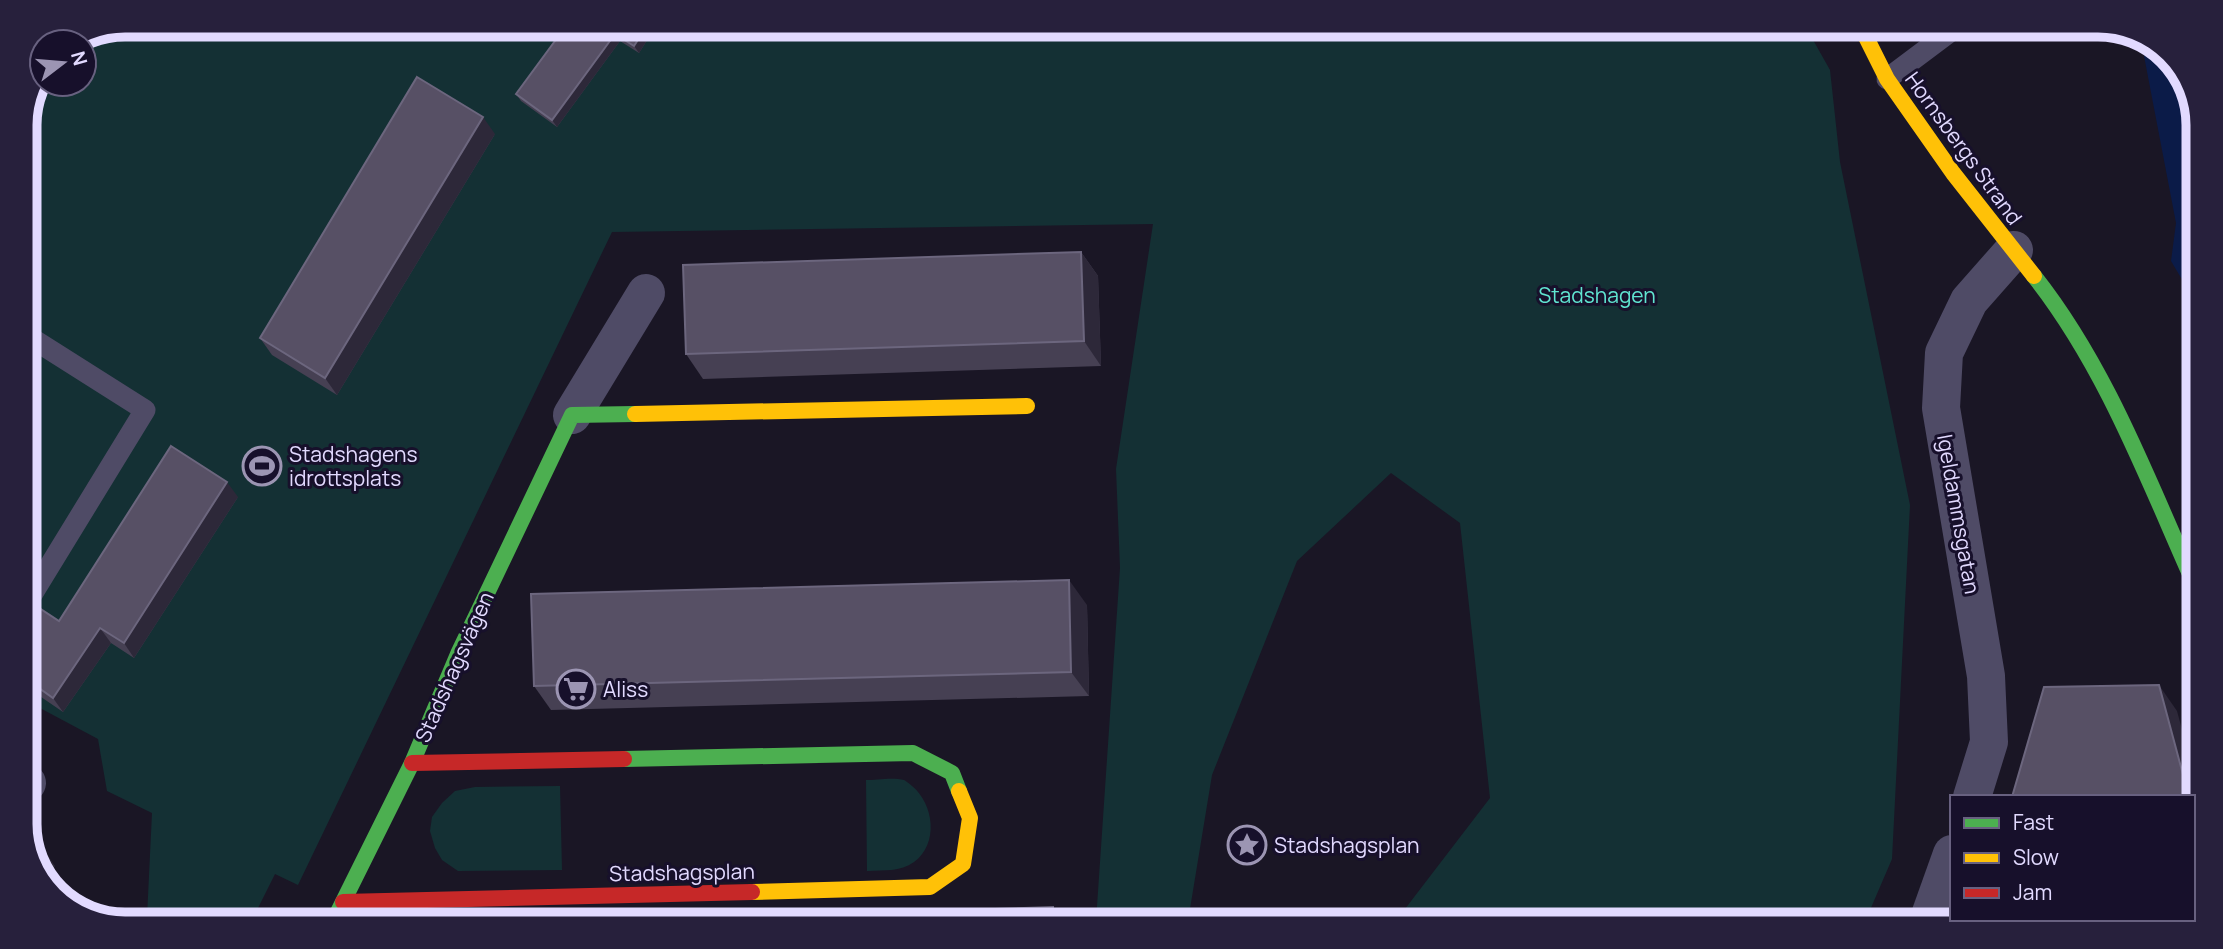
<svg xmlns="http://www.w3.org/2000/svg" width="2223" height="949" font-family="Manrope,sans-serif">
<rect width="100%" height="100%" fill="#1a1625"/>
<g fill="#143034">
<polygon points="124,25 1808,31 1830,70 1840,162 1910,505 1892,859 1864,924 1395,922 1490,798 1460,523 1391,473 1297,561 1212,775 1188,921 1096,921 1120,568 1116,469 1153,224 612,232 298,885 275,874 256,912 248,918 147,917 152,813 107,791 98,739 25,700 25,118 42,80 42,84 84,84 84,42 82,42"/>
<path d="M866,780C876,780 893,777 904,780C905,780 912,786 912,786C934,804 939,844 914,862C900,872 884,870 867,871Z"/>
<polygon points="560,786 562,870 458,871 442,860 435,848 430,831 432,817 442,803 455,791 475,787"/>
</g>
<polygon fill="#0b1b48" points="2140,35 2178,64 2198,117 2196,303 2171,261 2176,223"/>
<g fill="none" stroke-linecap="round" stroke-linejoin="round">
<g stroke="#4f4b66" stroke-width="21">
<polyline points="1887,79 1951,31"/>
<polyline points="25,334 145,410 25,606"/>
</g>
<g stroke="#4f4b66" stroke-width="38">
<polyline points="572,415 646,293"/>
<polyline points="25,782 27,783"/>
<polyline points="1972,797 1989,742 1986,676 1941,408 1944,353 1969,301 2014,250"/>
<polyline points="1927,924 1952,854"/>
</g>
<g stroke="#4caf50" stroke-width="16">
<path d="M2034,276C2106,367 2147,478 2194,583"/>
<polyline points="624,759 913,753 952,773 959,791"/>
<polyline points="335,918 412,763 458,654 572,415 635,414"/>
</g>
<g stroke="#ffc107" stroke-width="16">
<polyline points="1863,31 1887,79 1953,173 2034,276"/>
<polyline points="635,414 1027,406"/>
<polyline points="752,892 930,887 963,864 970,818 959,791"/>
</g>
<g stroke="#c62828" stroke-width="16">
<polyline points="412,763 624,759"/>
<polyline points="343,902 752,892"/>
</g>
</g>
<g fill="#464053">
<polygon points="566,26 656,26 639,53 620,41 557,127 521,101 516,94"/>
<polygon points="495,134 337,395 272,355 260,338"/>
<polygon points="1081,252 1098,276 1101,366 703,379 686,354"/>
<polygon points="238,497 134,658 111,643 63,712 25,686 25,624 59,621"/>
<polygon points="1087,605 1089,696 551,710 534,686"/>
</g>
<g fill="#2d2839">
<polygon points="647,26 656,26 639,53 634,46"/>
<polygon points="615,34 620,41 557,127 552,120"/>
<polygon points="483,117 495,134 337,395 325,378"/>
<polygon points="1081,252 1098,276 1101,366 1084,341"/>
<polygon points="227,482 238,497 134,658 124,643"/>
<polygon points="1069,580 1087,605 1089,696 1071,672"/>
<polygon points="100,628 111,643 63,712 53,698"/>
<polygon points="2159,685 2177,711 2192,766 2192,797 2189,797"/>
<polygon points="43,849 55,866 45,885 36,862"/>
<polygon points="1053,907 1062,921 1053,921"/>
</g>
<g fill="#575065" stroke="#6c667e" stroke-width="2">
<polygon points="566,26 647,26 634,46 615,34 552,120 516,94"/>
<polygon points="417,77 483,117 325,378 260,338"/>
<polygon points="1081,252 1084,341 686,354 683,265"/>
<polygon points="171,446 227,482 124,643 100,628 53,698 25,678 25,624 36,606 59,621"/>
<polygon points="1069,580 1071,672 534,686 531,594"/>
<polygon points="2159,685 2189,797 2012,797 2044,687"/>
<polygon points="28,841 43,849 36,862"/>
<polygon points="1053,907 1053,921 684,919"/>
<polygon points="2105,919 2116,919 2106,922"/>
</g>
<defs>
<symbol id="stadium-ring" viewBox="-11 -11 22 22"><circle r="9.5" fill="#17102b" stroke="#9c95b3" stroke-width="1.5"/><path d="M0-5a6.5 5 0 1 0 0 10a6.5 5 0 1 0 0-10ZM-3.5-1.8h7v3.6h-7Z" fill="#9c95b3"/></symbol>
<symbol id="supermarket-ring" viewBox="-11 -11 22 22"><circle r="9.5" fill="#17102b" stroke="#9c95b3" stroke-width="1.5"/><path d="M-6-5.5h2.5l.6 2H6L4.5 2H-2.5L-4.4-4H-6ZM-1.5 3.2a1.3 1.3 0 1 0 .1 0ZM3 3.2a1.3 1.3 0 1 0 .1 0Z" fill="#9c95b3"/></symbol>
<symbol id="sight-ring" viewBox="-11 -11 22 22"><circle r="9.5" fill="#17102b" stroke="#9c95b3" stroke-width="1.5"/><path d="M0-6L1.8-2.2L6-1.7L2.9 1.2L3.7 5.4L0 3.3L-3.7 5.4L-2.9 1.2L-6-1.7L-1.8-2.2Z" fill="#9c95b3"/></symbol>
</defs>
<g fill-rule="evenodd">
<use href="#stadium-ring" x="240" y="444" width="44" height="44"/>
<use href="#supermarket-ring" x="554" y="667" width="44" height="44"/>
<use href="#sight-ring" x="1225" y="823" width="44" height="44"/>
</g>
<g text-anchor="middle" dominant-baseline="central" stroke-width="6" stroke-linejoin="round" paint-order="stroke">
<g font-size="21" fill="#e2daff" stroke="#17102b">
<text transform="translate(1964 148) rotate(54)">Hornsbergs Strand</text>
<text transform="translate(1959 514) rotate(80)">Igeldammsgatan</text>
<text transform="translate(454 667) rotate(-66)">Stadshagsvägen</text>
<text transform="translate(682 872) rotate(-1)">Stadshagsplan</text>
</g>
<g font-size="21" fill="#60e5d1" stroke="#17102b">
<text x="1597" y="295">Stadshagen</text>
</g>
<g font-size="21" fill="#e2daff" stroke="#17102b" text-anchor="start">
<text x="289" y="454">Stadshagens<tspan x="289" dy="24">idrottsplats</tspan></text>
<text x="603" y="689">Aliss</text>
<text x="1274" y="845">Stadshagsplan</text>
</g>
</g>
<path d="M0 0H2223V949H0ZM125 37H2098A88 88 0 0 1 2186 125V824A88 88 0 0 1 2098 912H125A88 88 0 0 1 37 824V125A88 88 0 0 1 125 37Z" fill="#27203c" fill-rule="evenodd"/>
<path fill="none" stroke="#e2daff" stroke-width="9" d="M125 37H2098A88 88 0 0 1 2186 125V824A88 88 0 0 1 2098 912H125A88 88 0 0 1 37 824V125A88 88 0 0 1 125 37Z"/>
<rect x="1950" y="795" width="245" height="126" fill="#17102b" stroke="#686180" stroke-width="2"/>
<rect x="1964" y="818" width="35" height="10" fill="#4caf50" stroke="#686180" stroke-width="2"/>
<text x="2013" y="830" font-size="21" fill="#e2daff">Fast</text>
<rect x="1964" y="853" width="35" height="10" fill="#ffc107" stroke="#686180" stroke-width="2"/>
<text x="2013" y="865" font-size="21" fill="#e2daff">Slow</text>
<rect x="1964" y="888" width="35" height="10" fill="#c62828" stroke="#686180" stroke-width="2"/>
<text x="2013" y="900" font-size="21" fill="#e2daff">Jam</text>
<g transform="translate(63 63) rotate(74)"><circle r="33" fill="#17102b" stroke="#686180" stroke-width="2"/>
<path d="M0-5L12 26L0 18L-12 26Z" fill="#9c95b3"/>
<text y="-10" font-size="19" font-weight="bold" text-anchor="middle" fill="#e2daff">N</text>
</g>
</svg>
